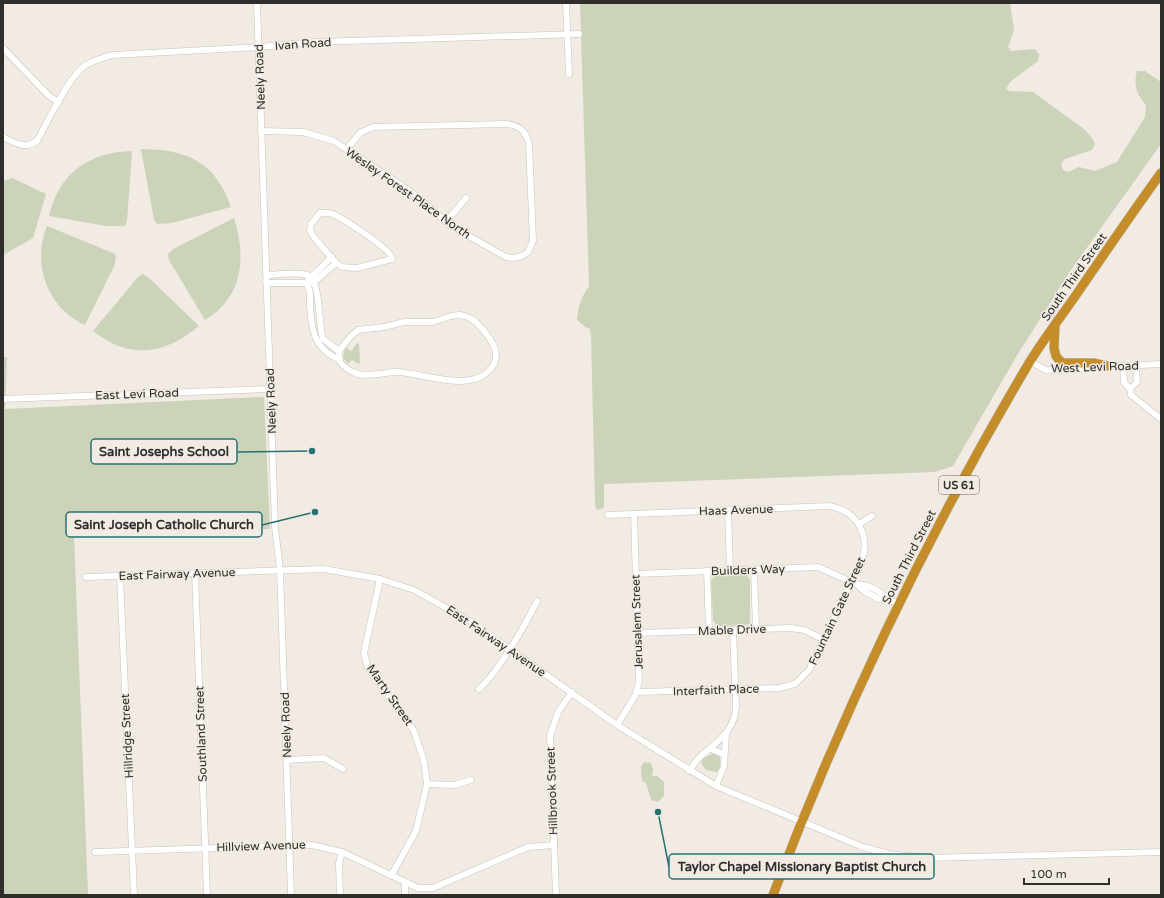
<svg xmlns="http://www.w3.org/2000/svg" width="1164" height="898" font-family="'Varela Round',sans-serif">
<rect width="100%" height="100%" fill="#f1ebe4"/>
<g fill="#cbd3b9">
<path d="M580,3H1010L1014,30L1008,47L1011,51L1035,49L1039,54L1038,61L1010,82L1006,89L1010,91L1033,92L1084,129L1093,139L1095,144L1092,150L1065,159L1061,164L1063,170L1069,172L1079,167L1095,171L1117,162L1145,117L1146,105C1137,95 1133,85 1137,71H1145L1161,82V144L1071,270L1016,357L953,466L935,472L604,484V507L599,510L596,509L595,503L591,335L590,329L585,327L577,320C578,307 581,297 589,286Z"/>
<path d="M141,149C187,149 215,162 231,207L172,223L157,224L154,220Z"/>
<path d="M132,151L127,221L125,226H106L49,216C59,173 89,152 132,151Z"/>
<polygon points="12,178 46,194 33,238 3,255 3,181"/>
<path d="M234,218C246,257 244,296 205,320L169,260L168,254L173,249Z"/>
<path d="M47,226L113,253L116,256L115,264L85,325C48,309 31,263 47,226Z"/>
<path d="M143,274L148,277L199,326C164,355 130,360 93,331L138,277Z"/>
<polygon points="357,343 359,344 360,362 359,364 352,360 348,364 343,357 345,349 347,348 351,351"/>
<polygon points="3,357 7,357 5,409 264,397 270,529 74,536 88,895 3,895"/>
<polygon points="743,574 747,575 750,580 750,623 746,625 717,626 713,620 711,580 716,575"/>
<polygon points="713,753 720,757 720,767 717,772 706,770 701,763 703,759"/>
<polygon points="644,762 651,763 653,770 652,776 657,776 664,782 664,796 658,802 651,800 646,783 642,781 641,767"/>
</g>
<g fill="none" stroke-linecap="round" stroke-linejoin="round">
<defs>
<g id="minor">
<polyline points="257,3 275,527 280,570 291,895"/>
<polyline points="566,3 569,74"/>
<polyline points="3,48 49,96 59,102"/>
<path d="M261,131L303,132L334,141L410,191L453,227L506,257L514,258L522,256L528,252L533,241L529,144C527,132 518,124 505,124L373,127L360,133L347,149"/>
<path d="M3,137C15,143 25,150 37,141C48,121 66,82 83,67C91,61 102,58 112,55L259,47L315,42L579,34"/>
<path d="M320,213C325,212 329,213 333,214C343,219 392,249 392,259L357,268L342,267L336,263L313,236L310,230L311,224Z"/>
<polyline points="446,222 466,198"/>
<path d="M266,275C278,275 295,271 307,275C321,279 318,324 323,339L339,351"/>
<polyline points="308,280 332,257"/>
<path d="M266,283H306C311,289 310,296 310,304C311,330 314,349 340,360"/>
<polyline points="313,283 336,263"/>
<path d="M460,315C474,317 480,326 488,336C494,345 499,353 494,364C476,396 425,373 397,372C385,372 370,377 358,374C351,372 344,367 340,362L339,351L350,337L358,330L384,327L404,322H433L451,316Z"/>
<polyline points="1030,361 1046,370 1094,367"/>
<polyline points="1123,366 1124,382 1130,389"/>
<polyline points="1104,367 1161,364"/>
<polyline points="1130,389 1131,395 1161,419"/>
<polyline points="1130,389 1137,382 1136,365"/>
<polyline points="3,399 270,389"/>
<polyline points="728,511 730,570"/>
<path d="M608,515L829,506C859,511 872,538 860,565L809,670L795,684L779,688L637,692"/>
<polyline points="859,524 872,516"/>
<polyline points="754,570 756,629"/>
<polyline points="707,571 709,630"/>
<polyline points="195,573 207,895"/>
<polyline points="636,574 818,567 856,584 864,591 879,599 890,600"/>
<polyline points="120,576 134,895"/>
<polyline points="86,577 324,569 380,579 414,590 470,621 617,725 716,786 863,847 889,854 926,858 1161,852"/>
<polyline points="380,579 364,653 368,668 414,731 424,761 427,784 416,831 391,876"/>
<path d="M856,584C876,585 882,596 898,604"/>
<polyline points="638,633 790,628 804,630 823,639"/>
<path d="M479,689C498,672 525,626 537,601"/>
<polyline points="617,725 635,696 639,681 634,514"/>
<polyline points="711,749 724,754"/>
<polyline points="287,760 324,758 343,769"/>
<path d="M689,771C693,766 696,760 701,756C717,742 735,731 736,706L733,630"/>
<polyline points="427,784 454,785 471,780"/>
<polyline points="716,786 724,766 726,734"/>
<polyline points="95,852 312,845 342,852 418,888 433,888 528,847 554,845"/>
<polyline points="405,882 405,895"/>
<polyline points="340,895 339,863 342,852"/>
<polyline points="556,895 550,736 558,712 572,692"/>
</g>
<g id="highway">
<polyline points="1055,325 1054,348 1056,356 1059,360 1063,363 1093,363 1107,366"/>
<path d="M773,895C843,711 928,533 1029,363C1043,340 1060,318 1076,295C1104,254 1132,213 1161,173"/>
</g>
</defs>
<use href="#minor" stroke="#c7c2ba" stroke-width="7"/>
<use href="#highway" stroke="#c9c9c8" stroke-width="10"/>
<use href="#minor" stroke="#fff" stroke-width="6"/>
<use href="#highway" stroke="#c58d29" stroke-width="9"/>
</g>
<g text-anchor="middle" dominant-baseline="central" stroke-width="3" stroke-linejoin="round" paint-order="stroke">
<rect fill="#f1ebe4" stroke="#6a6762" stroke-width="1" x="939" y="476" width="40" height="18" rx="3"/>
<g font-size="11" font-weight="bold" fill="#302e2b">
<text x="959" y="485">US 61</text>
</g>
<g font-size="12" fill="#302e2b" stroke="#f1ebe4">
<text transform="translate(303 44) rotate(-4)">Ivan Road</text>
<text transform="translate(260 77) rotate(-92)">Neely Road</text>
<text transform="translate(408 193) rotate(35)">Wesley Forest Place North</text>
<text transform="translate(1074 277) rotate(-55)">South Third Street</text>
<text transform="translate(1095 367) rotate(-2)">West Levi Road</text>
<text transform="translate(137 394) rotate(-2)">East Levi Road</text>
<text transform="translate(271 401) rotate(-92)">Neely Road</text>
<text transform="translate(736 510) rotate(-2)">Haas Avenue</text>
<text transform="translate(909 557) rotate(-63)">South Third Street</text>
<text transform="translate(748 570) rotate(-2)">Builders Way</text>
<text transform="translate(177 574) rotate(-2)">East Fairway Avenue</text>
<text transform="translate(837 611) rotate(-65)">Fountain Gate Street</text>
<text transform="translate(637 622) rotate(-92)">Jerusalem Street</text>
<text transform="translate(732 630) rotate(-2)">Mable Drive</text>
<text transform="translate(496 641) rotate(34)">East Fairway Avenue</text>
<text transform="translate(716 690) rotate(-2)">Interfaith Place</text>
<text transform="translate(390 695) rotate(55)">Marty Street</text>
<text transform="translate(286 725) rotate(-92)">Neely Road</text>
<text transform="translate(201 734) rotate(-92)">Southland Street</text>
<text transform="translate(127 736) rotate(-93)">Hillridge Street</text>
<text transform="translate(552 791) rotate(-92)">Hillbrook Street</text>
<text transform="translate(261 846) rotate(-2)">Hillview Avenue</text>
</g>
</g>
<path fill="none" stroke="#287274" stroke-width="1.5" d="M312 451L237 452M315 512L262 525M658 812L669 867"/>
<g fill="#287274" stroke="#f1ebe4" stroke-width="1.5">
<circle cx="312" cy="451" r="4"/>
<circle cx="315" cy="512" r="4"/>
<circle cx="658" cy="812" r="4"/>
</g>
<g fill="#f1ebe4" stroke="#287274" stroke-width="1.5">
<rect x="91" y="439" width="146" height="25" rx="4"/>
<rect x="66" y="512" width="196" height="25" rx="4"/>
<rect x="669" y="854" width="265" height="25" rx="4"/>
</g>
<g font-size="13" text-anchor="middle" font-weight="bold" fill="#302e2b">
<text x="164" y="456">Saint Josephs School</text>
<text x="164" y="529">Saint Joseph Catholic Church</text>
<text x="802" y="871">Taylor Chapel Missionary Baptist Church</text>
</g>
<rect width="1164" height="898" fill="none" stroke="#302e2b" stroke-width="8"/>
<path d="M1024 878v6h85v-6" fill="none" stroke="#302e2b" stroke-width="2"/>
<text x="1030" y="878" font-size="12" fill="#302e2b" stroke="#f1ebe4" stroke-width="3" paint-order="stroke">100 m</text>
</svg>
